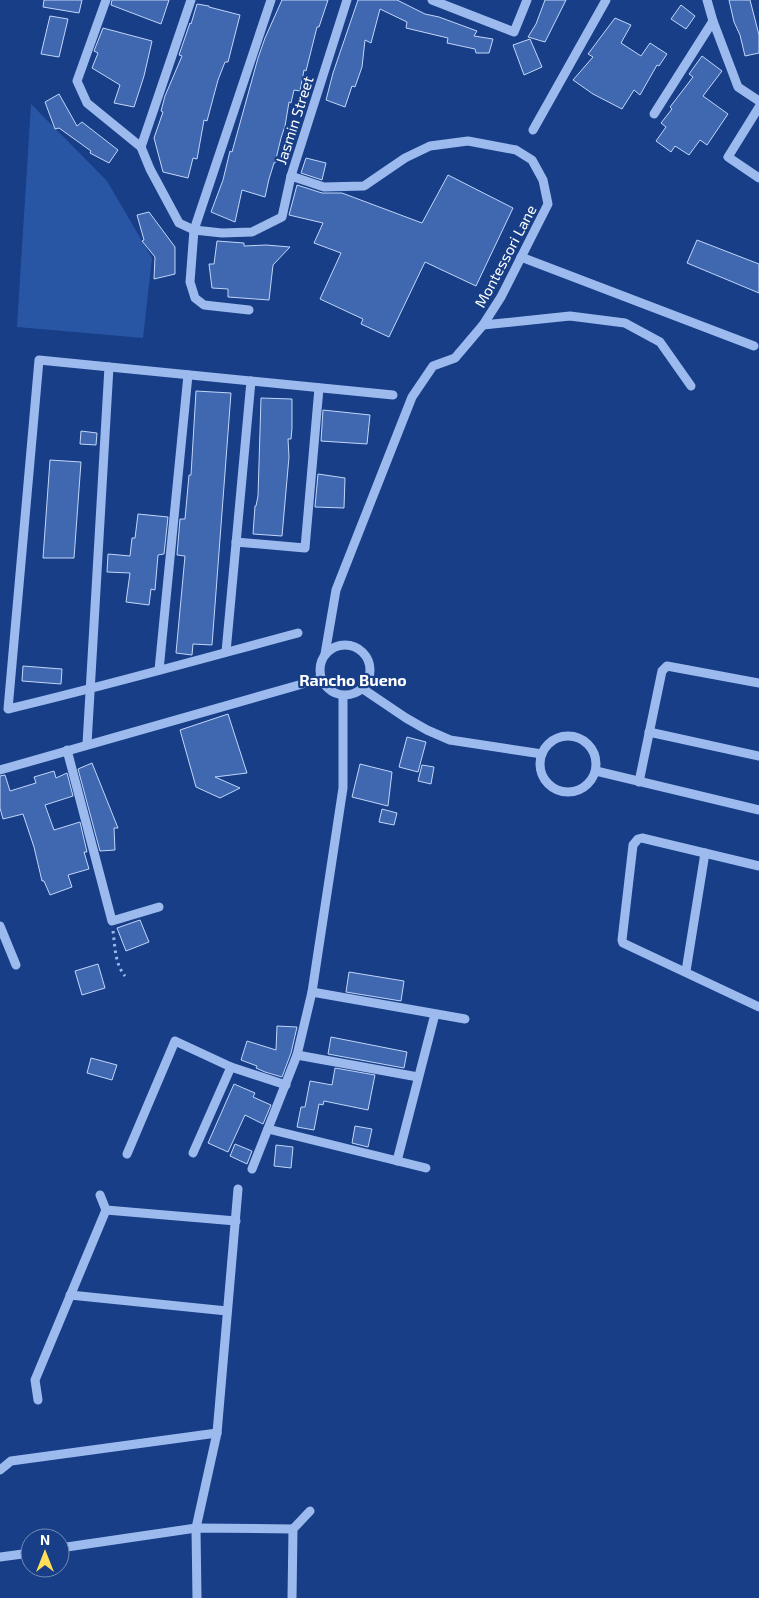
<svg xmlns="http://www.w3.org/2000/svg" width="759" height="1598" font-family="'Exo 2',sans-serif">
<rect width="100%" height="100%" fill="#173e86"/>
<polygon fill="#2956a4" points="31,104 107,181 152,258 143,338 17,327"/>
<g fill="#3f68b0" stroke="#c2d6fa">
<polygon points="44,0 82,0 79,13 43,7"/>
<polygon points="112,0 169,0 161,24 111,5"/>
<polygon points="282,0 328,0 319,27 317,27 306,71 304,70 300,91 294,90 291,103 289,102 285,126 281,138 275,163 274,163 269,179 265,197 242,190 235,222 211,212 223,180 230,151 232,152 258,58 265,38"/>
<polygon points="358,0 397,0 425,14 439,17 477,31 474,36 493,39 489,53 476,53 475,49 447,43 448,38 406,28 407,22 380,9 371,43 365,40 362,67 355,87 352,86 345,107 326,100 333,73"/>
<polygon points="545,0 566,0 545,42 528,37 536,24"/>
<polygon points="729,0 750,0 759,35 759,53 745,56 740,35 734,22"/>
<polygon points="197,4 209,6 209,7 240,15 228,62 225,62 218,80 207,121 204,120 197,159 193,158 188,178 163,172 154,138 163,112 161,111 165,96 182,56 179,55 190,23 191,24"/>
<polygon points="681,5 695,16 686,29 671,19"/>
<polygon points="50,16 68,19 59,57 41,54"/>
<polygon points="615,18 631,25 621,43 641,56 650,43 667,54 659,66 657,65 640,95 634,90 622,109 593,94 573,80 593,57 588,54"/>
<polygon points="103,28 152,41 144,76 134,107 114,103 120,85 92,68 98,53 94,51"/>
<polygon points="530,39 542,67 524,75 513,45"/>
<polygon points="702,56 722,71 703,96 728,114 707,145 700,140 689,155 675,146 671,152 656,141 666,127 661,123 672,109 670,107 693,77 689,74"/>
<polygon points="59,94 77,126 82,122 118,150 109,163 90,153 91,151 59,128 55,129 45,102"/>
<polygon points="306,158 326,163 322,180 301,173"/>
<polygon points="448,175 513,208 476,286 425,262 389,337 361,324 363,319 320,299 341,253 314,243 323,223 289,215 297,185 322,193 342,193 422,223"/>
<polygon points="149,212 175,247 175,274 154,279 155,257 142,241 144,240 137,215"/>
<polygon points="697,240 759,264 759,293 687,263"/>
<polygon points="217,241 244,243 244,246 266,245 290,247 273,265 269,300 228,297 228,289 212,288 209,264 214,264"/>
<polygon points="196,391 231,393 212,645 193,644 192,655 176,653 185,556 177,555 180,519 185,519 189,475 191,475"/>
<polygon points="261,398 292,399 292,428 291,439 288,439 289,457 282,536 253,534 255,506 256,506 258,496"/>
<polygon points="323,410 370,415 367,444 321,441"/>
<polygon points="81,431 97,433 96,445 80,444"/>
<polygon points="50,460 81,462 74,558 43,558"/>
<polygon points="318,474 345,478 344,508 315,507"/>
<polygon points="138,514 168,517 164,554 158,555 155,590 151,589 149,605 126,602 130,573 107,572 108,554 130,556 132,538 135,538"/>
<polygon points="23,666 62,669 61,684 22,681"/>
<polygon points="228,714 247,773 215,777 240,788 220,798 196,787 180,730"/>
<polygon points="407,737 426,742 418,772 399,767"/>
<polygon points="92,763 118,828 114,828 115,850 100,851 78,769"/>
<polygon points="360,764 392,772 388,806 352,797"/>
<polygon points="422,765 434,767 431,784 418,781"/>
<polygon points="54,771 56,778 67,773 73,796 45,805 54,830 80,822 87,852 84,852 89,869 68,875 72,887 50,895 44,881 42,881 34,847 23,814 3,819 0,808 0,776 5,775 10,791 36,783 34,777"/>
<polygon points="382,809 397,813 394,825 379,822"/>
<polygon points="140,920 149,942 126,951 117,928"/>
<polygon points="98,964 105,988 82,995 75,971"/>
<polygon points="349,972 404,981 401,1001 346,992"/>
<polygon points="277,1026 297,1027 291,1053 282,1077 265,1072 256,1068 257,1066 241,1060 247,1041 276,1050"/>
<polygon points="331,1037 407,1052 404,1068 328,1054"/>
<polygon points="91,1058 117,1065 112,1080 87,1073"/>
<polygon points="335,1068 375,1075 368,1110 324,1101 323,1105 319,1104 314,1130 297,1127 301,1107 305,1107 310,1081 332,1085"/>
<polygon points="234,1084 255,1093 253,1097 271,1105 263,1124 245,1115 228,1152 208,1143"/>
<polygon points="355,1126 372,1129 368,1147 352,1143"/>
<polygon points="235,1144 252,1151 247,1164 230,1156"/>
<polygon points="276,1145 293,1147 291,1168 274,1166"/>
</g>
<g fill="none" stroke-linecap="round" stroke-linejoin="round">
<path stroke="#9cbaed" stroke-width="3" stroke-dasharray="2.5 4" stroke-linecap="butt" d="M113,931C115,947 115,964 125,976"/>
<g stroke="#9cbaed" stroke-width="9">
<polyline points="106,0 77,81 87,103 141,147 150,169 179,223 194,230 222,233 252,232 282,217 291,176 347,0"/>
<polyline points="432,0 514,32 527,0"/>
<polyline points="707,0 713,21 738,87 759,101"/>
<polyline points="759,107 728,157 759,178"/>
<polyline points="654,114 713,21"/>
<polyline points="533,130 606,0"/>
<polyline points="141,147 191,0"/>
<polyline points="291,176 324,187 364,186 405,158 430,146 468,141 516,150 532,160 543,180 548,204 501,297 483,325 455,358 433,366 412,397 336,590 325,654"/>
<polyline points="521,257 754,346"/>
<polyline points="249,310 204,305 195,298 190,282 194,230 271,0"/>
<polyline points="483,325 570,316 625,323 660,342 691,386"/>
<polyline points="236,542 305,548 319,388"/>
<path d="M298,633C201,659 105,686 8,709L39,360L393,395"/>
<circle cx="345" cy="670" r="25"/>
<polyline points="226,652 251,381"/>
<polyline points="159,670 188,375"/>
<polyline points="363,689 406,718 427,730 450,740 542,754"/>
<polyline points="649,732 759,756"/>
<circle cx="568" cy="764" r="28"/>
<polyline points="87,744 109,367"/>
<polyline points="67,750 112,921 159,907"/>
<polyline points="0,770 320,679"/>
<polyline points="596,771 759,810"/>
<polyline points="639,782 662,671 667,666 759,683"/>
<polyline points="759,866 642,838 638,839 633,845 622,940 623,943 759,1007"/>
<polyline points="0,926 16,965"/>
<polyline points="686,971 705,853"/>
<polyline points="312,992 465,1019"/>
<polyline points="297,1055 418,1077"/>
<polyline points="268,1129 426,1168"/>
<polyline points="193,1153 231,1067"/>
<polyline points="127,1154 175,1041 231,1067 286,1085"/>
<polyline points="397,1161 435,1014"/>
<polyline points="252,1169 297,1055 312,992 343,788 343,696"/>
<polyline points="106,1210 236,1221"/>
<polyline points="70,1295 227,1311"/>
<polyline points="38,1400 35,1380 106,1210 100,1195"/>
<polyline points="0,1470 11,1461 217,1433"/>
<polyline points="60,1548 196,1528 293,1529"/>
<polyline points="0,1557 30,1553"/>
<polyline points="197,1598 196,1528 217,1433 238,1189"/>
<polyline points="292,1598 293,1529 310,1511"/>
</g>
</g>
<g text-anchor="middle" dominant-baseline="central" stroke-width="4.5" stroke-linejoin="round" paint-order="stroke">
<g font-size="15" fill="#fff" stroke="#173e86">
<text transform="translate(294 120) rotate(-72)">Jasmin Street</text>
<text transform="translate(505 256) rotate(-62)">Montessori Lane</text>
</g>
<g font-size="16" font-weight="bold" fill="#fff" stroke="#173e86">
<text x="353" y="679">Rancho Bueno</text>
</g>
</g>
<g transform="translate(45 1553)"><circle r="24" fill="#173e86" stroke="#748bb6"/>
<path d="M0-4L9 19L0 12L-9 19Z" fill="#ffdd58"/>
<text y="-8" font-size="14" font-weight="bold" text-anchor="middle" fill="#ffffff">N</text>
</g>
</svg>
